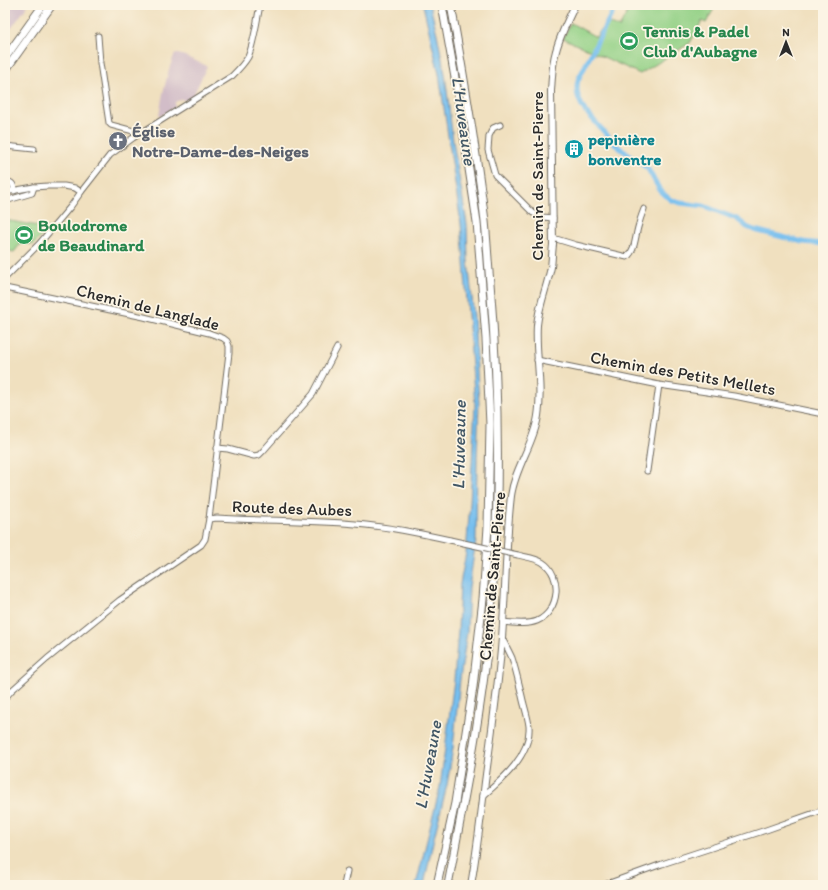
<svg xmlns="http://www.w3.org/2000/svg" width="828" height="890" font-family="Itim,sans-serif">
<rect width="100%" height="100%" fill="#fcf5e5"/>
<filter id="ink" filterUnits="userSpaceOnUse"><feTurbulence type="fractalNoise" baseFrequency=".025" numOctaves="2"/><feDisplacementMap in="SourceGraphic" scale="8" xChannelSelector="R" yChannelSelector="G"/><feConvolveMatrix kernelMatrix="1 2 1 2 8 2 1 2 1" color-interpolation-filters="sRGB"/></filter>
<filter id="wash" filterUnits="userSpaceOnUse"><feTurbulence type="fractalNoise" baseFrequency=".012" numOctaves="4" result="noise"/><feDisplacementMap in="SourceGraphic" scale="16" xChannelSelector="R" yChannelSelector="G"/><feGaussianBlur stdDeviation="0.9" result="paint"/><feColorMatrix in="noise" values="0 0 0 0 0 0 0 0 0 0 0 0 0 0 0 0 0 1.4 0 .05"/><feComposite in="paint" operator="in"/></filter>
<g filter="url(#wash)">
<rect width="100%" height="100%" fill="#f0e0bf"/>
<g fill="#d2bdc8">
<polygon points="5,5 28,5 5,37"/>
<polygon points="175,53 185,56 207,66 193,96 185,101 182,99 175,102 175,107 161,116 159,116 163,93 169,69"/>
</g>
<g fill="#95d288" stroke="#607e5a">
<polygon points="631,5 716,5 706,23 702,21 690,43 640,74 563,38 571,23 596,37 606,22 619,28"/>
<polygon points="5,220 49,228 33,245 22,242 14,252 5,250"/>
</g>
<polygon fill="#77bfef" stroke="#51758d" points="423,5 430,5 437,34 445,74 453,141 467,224 468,260 474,317 479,404 477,457 476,540 469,587 467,632 460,679 453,748 447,785 433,842 424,885 416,885 440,787 454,680 458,631 460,584 466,553 470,503 475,405 461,224 439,74"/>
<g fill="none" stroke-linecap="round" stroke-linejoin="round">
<g stroke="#77bfef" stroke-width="5">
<path d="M585,111C579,101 575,92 578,80L616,5"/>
<polyline points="588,114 617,146 648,169 661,192 671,200 681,203 704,206 737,219 747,227 754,230 803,242 823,244"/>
</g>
</g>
</g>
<g filter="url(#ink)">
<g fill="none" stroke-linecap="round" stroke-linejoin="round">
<defs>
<g id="minor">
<polyline points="98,36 100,63 109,123 111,125 141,133"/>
<polyline points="500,125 493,128 489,136 488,150 495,175 533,213 543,217 553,218"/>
<polyline points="5,146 34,149"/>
<path d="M5,181C12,182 14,184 14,191"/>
<polyline points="5,192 34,187 48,186 64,186 75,188 81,192"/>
<polyline points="5,201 32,193 34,187"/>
<path d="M553,238L576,245L627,257C636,250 635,235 639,224C640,219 642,214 644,209"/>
<path d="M5,278L39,244L71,206L81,192L110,155L133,138L232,76C238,70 244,64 248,57C254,43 257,20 260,5"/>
<polyline points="5,288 144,317 209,333 223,338 227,341 229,346 229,353 209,519 205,539 201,545 120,600 47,659 11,691 5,698"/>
<polyline points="537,360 659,385 734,396 823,414"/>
<polyline points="217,448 228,449 254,456 259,455 263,451 313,394 337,348"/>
<polyline points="647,471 659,385"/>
<path d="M209,519L217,518C267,521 317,520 366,525C395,528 423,534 450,540"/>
<path d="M503,622C514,623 527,625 537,621C560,611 563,575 542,562C535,558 525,557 518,555"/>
<path d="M483,796C503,779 531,755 529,726C528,717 524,706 522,696C519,684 516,670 512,658C509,651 505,644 502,638"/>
<polyline points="344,885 347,871"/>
<polyline points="604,885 662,864 766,830 823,810"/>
</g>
<path id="major" d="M471,885C477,851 481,816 485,782C492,729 500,676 503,623C506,581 506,538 511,496C515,467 534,444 538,416C543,386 535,355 537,325C539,305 547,287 551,267C552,260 552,252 553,245L551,91C552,78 552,64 556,51C560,35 568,20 575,5"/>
<g id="highway">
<polyline points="5,58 43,5"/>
<polyline points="5,71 52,5"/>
<polyline points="437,885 455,803 473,687 483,599 488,527 490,424 486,339 477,222 457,89 442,5"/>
<path d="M448,885C466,790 485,695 492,599C500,494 499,388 490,283C488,262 487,241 485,221C476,148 464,77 451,5"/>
</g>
</defs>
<use href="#minor" stroke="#706a5f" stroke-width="7"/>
<use href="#major" stroke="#706a5f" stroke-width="8"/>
<use href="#highway" stroke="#706a5f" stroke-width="9"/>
<use href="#minor" stroke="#fff" stroke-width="5"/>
<use href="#major" stroke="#fff" stroke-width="6"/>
<use href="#highway" stroke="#fff" stroke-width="7"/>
<defs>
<polyline id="minor-bridge" points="450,540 518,555"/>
</defs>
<use href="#minor-bridge" stroke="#706a5f" stroke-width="7" stroke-linecap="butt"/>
<use href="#minor-bridge" stroke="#fff" stroke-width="5"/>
</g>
</g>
<defs>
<symbol id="stadium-disc" viewBox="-11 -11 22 22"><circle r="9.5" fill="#2e9e5b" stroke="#fcf5e5"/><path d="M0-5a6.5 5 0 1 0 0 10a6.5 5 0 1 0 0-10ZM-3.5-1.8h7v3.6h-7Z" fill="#fff"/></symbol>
<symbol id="church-disc" viewBox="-11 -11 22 22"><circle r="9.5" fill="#6b7280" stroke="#fcf5e5"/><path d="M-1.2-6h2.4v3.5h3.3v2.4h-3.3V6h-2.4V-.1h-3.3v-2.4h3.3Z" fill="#fff"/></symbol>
<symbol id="building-disc" viewBox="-11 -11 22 22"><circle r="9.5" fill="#0f9aa8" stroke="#fcf5e5"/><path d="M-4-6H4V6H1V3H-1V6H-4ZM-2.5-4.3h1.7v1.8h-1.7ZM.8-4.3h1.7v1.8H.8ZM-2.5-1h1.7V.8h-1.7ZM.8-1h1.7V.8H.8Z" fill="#fff"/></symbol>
</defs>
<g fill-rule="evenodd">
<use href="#stadium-disc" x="618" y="30" width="22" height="22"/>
<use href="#church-disc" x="107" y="130" width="22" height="22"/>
<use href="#building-disc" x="563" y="138" width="22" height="22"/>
<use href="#stadium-disc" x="13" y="224" width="22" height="22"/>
</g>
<g text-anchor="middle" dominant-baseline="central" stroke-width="3.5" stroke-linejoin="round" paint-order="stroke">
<g font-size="17" font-weight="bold" fill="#27864d" stroke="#fcf5e5" text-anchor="start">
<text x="643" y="31">Tennis &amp; Padel<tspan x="643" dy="20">Club d'Aubagne</tspan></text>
<text x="38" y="225">Boulodrome<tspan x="38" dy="20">de Beaudinard</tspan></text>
</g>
<g font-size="17" font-weight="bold" fill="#5b616d" stroke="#fcf5e5" text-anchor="start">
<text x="132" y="131">Église<tspan x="132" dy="20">Notre-Dame-des-Neiges</tspan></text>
</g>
<g font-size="17" font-weight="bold" fill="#0d838f" stroke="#fcf5e5" text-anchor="start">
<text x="588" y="139">pepinière<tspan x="588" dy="20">bonventre</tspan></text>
</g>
<g font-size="17" fill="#2b2b2b" stroke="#fcf5e5">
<text transform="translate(537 176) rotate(-90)">Chemin de Saint-Pierre</text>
<text transform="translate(148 307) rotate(14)">Chemin de Langlade</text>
<text transform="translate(683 373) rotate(10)">Chemin des Petits Mellets</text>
<text transform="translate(292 508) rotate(2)">Route des Aubes</text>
<text transform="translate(492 576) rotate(-85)">Chemin de Saint-Pierre</text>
</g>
<g font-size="18" font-style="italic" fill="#425766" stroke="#fcf5e5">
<text transform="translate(464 121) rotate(82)">L'Huveaune</text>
<text transform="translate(459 445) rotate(-89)">L'Huveaune</text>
<text transform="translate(428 765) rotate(-80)">L'Huveaune</text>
</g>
</g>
<rect width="828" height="890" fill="none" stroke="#fcf5e5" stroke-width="20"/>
<g transform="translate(786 42)" stroke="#fcf5e5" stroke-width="3" paint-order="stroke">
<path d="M0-3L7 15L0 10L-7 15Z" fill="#2b2b2b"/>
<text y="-6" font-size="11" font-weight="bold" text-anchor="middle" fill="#2b2b2b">N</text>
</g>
</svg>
